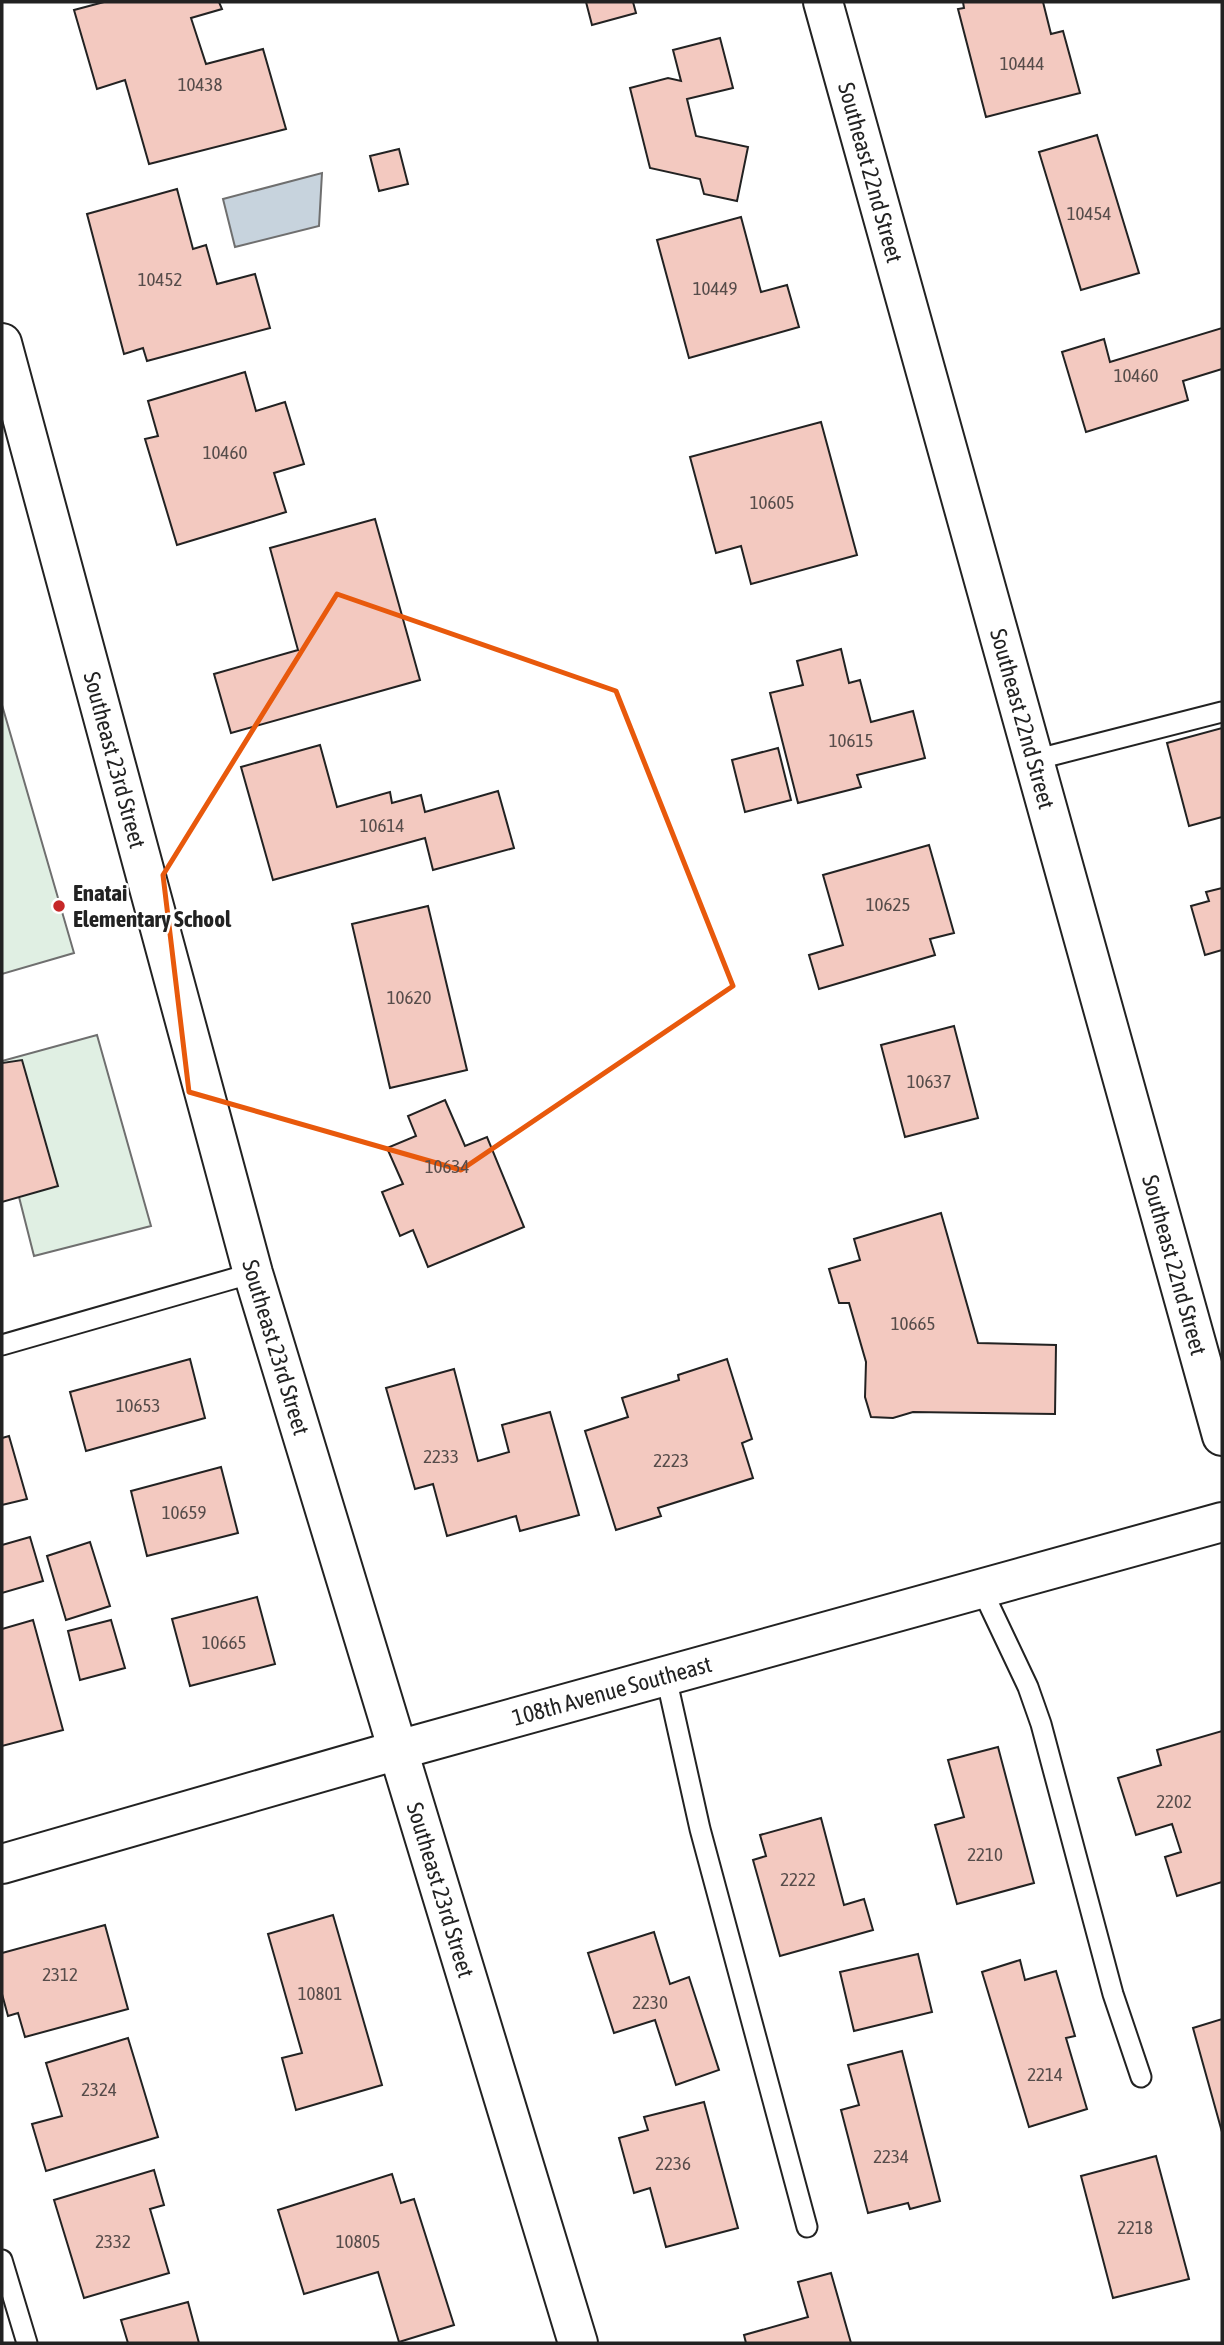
<svg xmlns="http://www.w3.org/2000/svg" width="1224" height="2345" font-family="'Asap Condensed',sans-serif">
<rect width="100%" height="100%" fill="#fff"/>
<g fill="#e0efe3" stroke="#6f6f6f" stroke-width="2">
<polygon points="2,705 74,953 2,974"/>
<polygon points="97,1035 151,1226 34,1256 2,1130 2,1061"/>
</g>
<polygon fill="#c7d3dd" stroke="#6f6f6f" stroke-width="2" points="322,173 319,226 235,247 223,199"/>
<g fill="#f3c9c0" stroke="#222" stroke-width="2">
<polygon points="104,2 219,2 222,9 191,18 206,64 263,49 286,129 149,164 125,80 97,89 74,10"/>
<polygon points="586,2 633,2 636,13 592,25"/>
<polygon points="963,2 1043,2 1051,34 1063,31 1080,93 986,117 958,9 964,8"/>
<polygon points="720,38 733,88 687,99 696,136 748,147 737,201 704,194 700,179 650,168 630,88 668,78 681,81 673,50"/>
<polygon points="1097,135 1139,273 1081,290 1039,152"/>
<polygon points="399,149 408,184 379,191 370,156"/>
<polygon points="177,189 193,249 206,245 217,284 255,274 270,328 147,361 143,348 124,354 87,214"/>
<polygon points="741,217 761,292 787,285 799,327 689,358 657,240"/>
<polygon points="1222,328 1222,369 1183,381 1188,400 1086,432 1062,352 1104,339 1110,362"/>
<polygon points="245,372 256,411 285,402 304,464 274,473 286,512 177,545 145,439 158,436 148,401"/>
<polygon points="821,422 857,555 751,584 741,546 716,553 690,457"/>
<polygon points="375,519 420,680 231,733 214,674 298,650 270,548"/>
<polygon points="841,649 849,683 860,680 871,722 913,711 925,758 857,775 861,787 798,803 770,693 803,685 797,661"/>
<polygon points="1222,728 1222,817 1189,826 1167,743"/>
<polygon points="320,745 337,807 390,792 392,803 421,795 425,812 498,791 514,848 433,870 425,838 273,880 241,767"/>
<polygon points="778,748 791,800 745,812 732,760"/>
<polygon points="929,845 954,933 930,939 935,955 819,989 809,955 843,945 823,875"/>
<polygon points="1222,888 1222,950 1205,955 1191,906 1209,901 1206,892"/>
<polygon points="428,906 467,1070 390,1088 352,924"/>
<polygon points="954,1026 978,1118 905,1137 881,1045"/>
<polygon points="22,1060 58,1186 2,1202 2,1063"/>
<polygon points="445,1100 465,1146 487,1137 524,1227 428,1267 413,1230 400,1236 382,1192 403,1184 387,1148 416,1136 408,1116"/>
<polygon points="941,1213 978,1343 1056,1345 1055,1414 913,1412 893,1418 871,1417 865,1397 866,1362 849,1303 839,1303 829,1269 860,1260 854,1239"/>
<polygon points="190,1359 205,1418 86,1451 70,1392"/>
<polygon points="727,1359 752,1439 742,1443 753,1478 658,1508 661,1516 616,1530 585,1431 628,1417 622,1398 679,1380 678,1375"/>
<polygon points="454,1369 478,1461 509,1452 502,1425 550,1412 579,1515 520,1531 516,1516 447,1536 433,1484 415,1489 386,1388"/>
<polygon points="9,1436 27,1499 2,1505 2,1438"/>
<polygon points="221,1467 238,1533 147,1556 131,1491"/>
<polygon points="30,1537 43,1581 2,1593 2,1545"/>
<polygon points="90,1542 110,1606 66,1620 47,1556"/>
<polygon points="257,1597 275,1664 190,1686 172,1619"/>
<polygon points="33,1620 63,1730 2,1746 2,1629"/>
<polygon points="111,1620 125,1668 80,1680 68,1631"/>
<polygon points="1222,1731 1222,1882 1177,1896 1165,1857 1181,1852 1172,1824 1136,1835 1118,1778 1161,1765 1157,1750"/>
<polygon points="998,1747 1034,1883 957,1904 935,1825 964,1817 948,1760"/>
<polygon points="821,1818 844,1905 864,1899 873,1930 780,1956 753,1860 766,1856 760,1835"/>
<polygon points="333,1915 382,2085 296,2110 282,2058 302,2053 268,1934"/>
<polygon points="105,1925 128,2009 25,2037 18,2013 8,2016 2,1994 2,1953"/>
<polygon points="654,1932 670,1984 689,1977 719,2070 676,2085 655,2020 614,2033 588,1953"/>
<polygon points="918,1954 932,2012 854,2031 840,1972"/>
<polygon points="1020,1960 1025,1980 1056,1971 1075,2036 1066,2038 1087,2109 1029,2127 982,1972"/>
<polygon points="1222,2019 1222,2132 1193,2028"/>
<polygon points="128,2038 158,2137 46,2171 32,2124 62,2116 46,2063"/>
<polygon points="902,2051 940,2201 910,2209 908,2203 868,2213 841,2110 859,2105 848,2065"/>
<polygon points="704,2102 738,2228 666,2247 650,2188 634,2193 619,2138 648,2130 644,2117"/>
<polygon points="1156,2156 1189,2279 1113,2298 1081,2176"/>
<polygon points="154,2170 164,2205 150,2209 169,2273 84,2298 54,2200"/>
<polygon points="392,2174 401,2203 414,2199 454,2325 399,2342 378,2272 304,2294 278,2210"/>
<polygon points="831,2273 851,2343 746,2343 744,2335 808,2317 798,2282"/>
<polygon points="188,2302 199,2343 128,2343 121,2320"/>
</g>
<g fill="none" stroke-linecap="round" stroke-linejoin="round">
<defs>
<g id="lane">
<polyline points="1034,760 1222,712"/>
<polyline points="2,1345 253,1273"/>
<polyline points="982,1590 1028,1687 1041,1724 1113,1994 1141,2077"/>
<polyline points="666,1677 700,1829 807,2227"/>
<polyline points="2,2260 27,2343"/>
</g>
<g id="street">
<path id="s1" d="M823,2L1222,1436"/>
<path id="s2" d="M2,343L253,1273L578,2343"/>
</g>
<g id="secondary">
<path id="s3" d="M2,1864L398,1750L1222,1522"/>
</g>
</defs>
<use href="#lane" stroke="#222" stroke-width="23"/>
<use href="#street" stroke="#222" stroke-width="42"/>
<use href="#secondary" stroke="#222" stroke-width="42"/>
<use href="#lane" stroke="#fff" stroke-width="19"/>
<use href="#street" stroke="#fff" stroke-width="38"/>
<use href="#secondary" stroke="#fff" stroke-width="38"/>
</g>
<path fill="none" stroke="#e8590c" stroke-width="5" stroke-linejoin="round" d="M337,594L616,691L733,986L461,1170L189,1092L163,875Z"/>
<circle fill="#c62828" stroke="#fff" stroke-width="2.5" cx="59" cy="906" r="7"/>
<g text-anchor="middle" dominant-baseline="central" stroke-width="5" stroke-linejoin="round" paint-order="stroke">
<g font-size="19" fill="#564c4a">
<text x="1022" y="63">10444</text>
<text x="200" y="84">10438</text>
<text x="1089" y="213">10454</text>
<text x="160" y="279">10452</text>
<text x="715" y="288">10449</text>
<text x="1136" y="375">10460</text>
<text x="225" y="452">10460</text>
<text x="772" y="502">10605</text>
<text x="851" y="740">10615</text>
<text x="382" y="825">10614</text>
<text x="888" y="904">10625</text>
<text x="409" y="997">10620</text>
<text x="929" y="1081">10637</text>
<text x="447" y="1166">10634</text>
<text x="913" y="1323">10665</text>
<text x="138" y="1405">10653</text>
<text x="441" y="1456">2233</text>
<text x="671" y="1460">2223</text>
<text x="184" y="1512">10659</text>
<text x="224" y="1642">10665</text>
<text x="1174" y="1801">2202</text>
<text x="985" y="1854">2210</text>
<text x="798" y="1879">2222</text>
<text x="60" y="1974">2312</text>
<text x="320" y="1993">10801</text>
<text x="650" y="2002">2230</text>
<text x="1045" y="2074">2214</text>
<text x="99" y="2089">2324</text>
<text x="891" y="2156">2234</text>
<text x="673" y="2163">2236</text>
<text x="1135" y="2227">2218</text>
<text x="113" y="2241">2332</text>
<text x="358" y="2241">10805</text>
</g>
<g font-size="23" fill="#222" stroke="#fff">
<text stroke="none"><textPath href="#s1" startOffset="177">Southeast 22nd Street</textPath></text>
<text stroke="none"><textPath href="#s1" startOffset="744">Southeast 22nd Street</textPath></text>
<text stroke="none"><textPath href="#s2" startOffset="432">Southeast 23rd Street</textPath></text>
<text stroke="none"><textPath href="#s1" startOffset="1311">Southeast 22nd Street</textPath></text>
<text stroke="none"><textPath href="#s2" startOffset="1041">Southeast 23rd Street</textPath></text>
<text stroke="none"><textPath href="#s3" startOffset="634">108th Avenue Southeast</textPath></text>
<text stroke="none"><textPath href="#s2" startOffset="1608">Southeast 23rd Street</textPath></text>
</g>
<g font-size="23" font-weight="bold" fill="#222" stroke="#fff" text-anchor="start">
<text x="73" y="893">Enatai<tspan x="73" dy="26">Elementary School</tspan></text>
</g>
</g>
<rect width="1224" height="2345" fill="none" stroke="#222222" stroke-width="7"/>
</svg>
